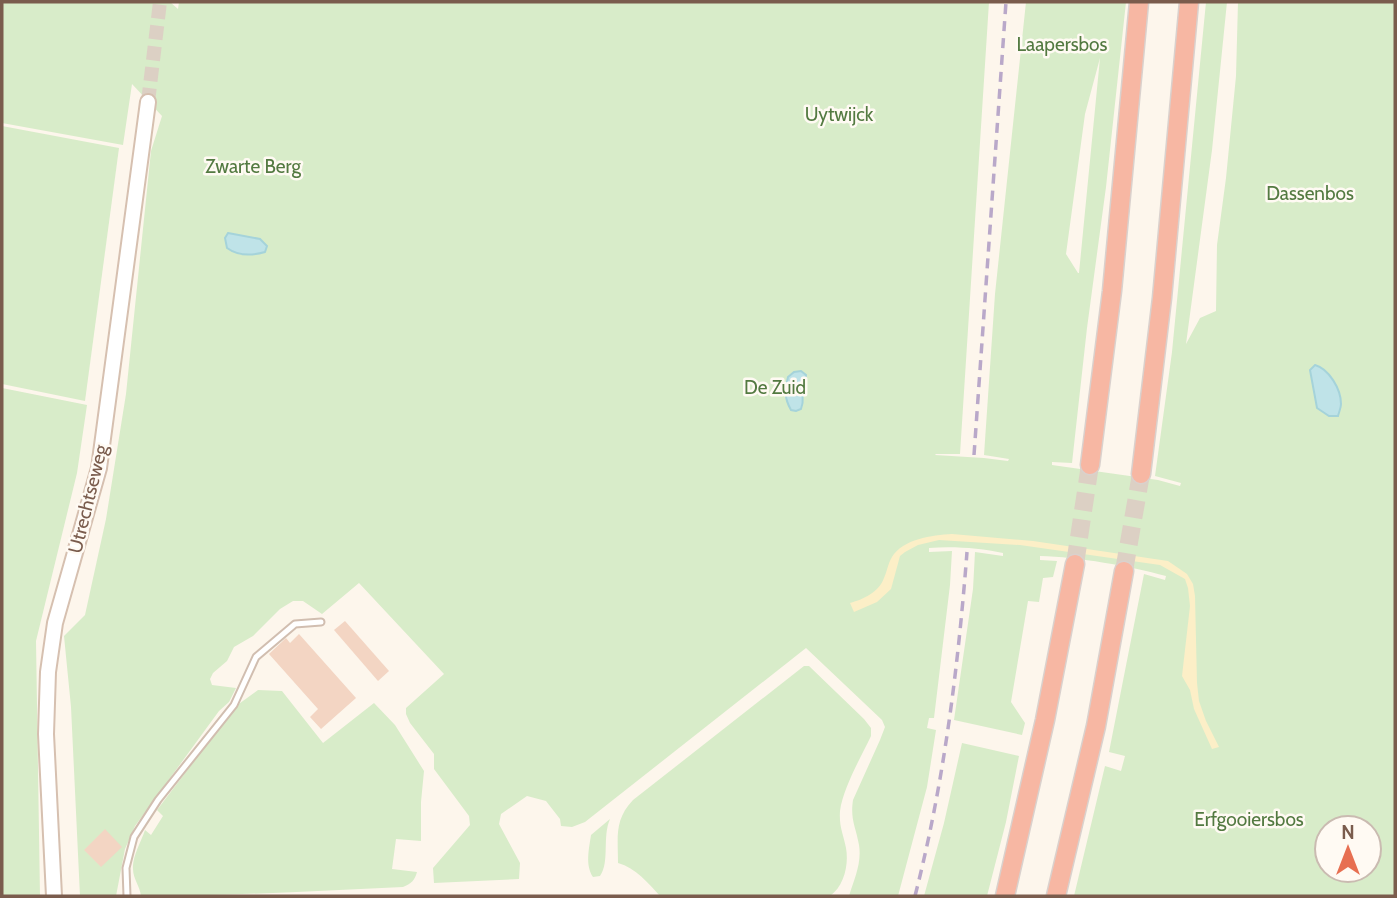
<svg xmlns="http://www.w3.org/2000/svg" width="1397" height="898" font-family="Cabin,sans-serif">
<rect width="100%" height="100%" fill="#fdf6ec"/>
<g fill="#d8ecc9" fill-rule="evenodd">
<path d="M2,2H170L178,9L179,2H989L960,454H936L935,455L984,458L1008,461L1009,459L984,455L995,294L1026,2H1126L1106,187L1087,328L1072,463L1052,462V465L1158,480L1180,486L1181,483L1155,476L1172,352L1206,2H1227L1212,150L1186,344L1200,318L1216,311L1217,245L1226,178L1236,76L1238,2H1395V896H1074L1105,766L1121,771L1125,756L1109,752L1144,574L1165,580L1166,576C1129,566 1079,557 1040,556V560L1057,561L1053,577L1043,578L1039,602L1028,601L1011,702L1025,723L1022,735L954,720L973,589L975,552L1003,556V553C980,548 953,546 929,548V552L952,551L950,585L934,718H929L927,728L936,730L927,787L898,896H849C854,880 862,863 859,845C856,827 850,820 853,800L880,740L885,727L882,720L806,648L585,822L572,827L561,826L560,819L546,801L527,796L501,814L499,824L520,863L519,879L434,883L433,868L470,825L469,816L434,769V754L410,723L406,714V708L444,674L359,583L322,614L303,601H293L280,609L253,636L234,647L227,661L213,673L210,679L212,685L236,688L229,702L219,711L135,826L125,849L116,896H80L71,707L64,636L85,615L106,519L126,394L151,151L162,116L132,84L123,145L2,123ZM1100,58L1079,273H1078L1066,254L1085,114ZM1327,828H1369V870H1327Z"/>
<polygon points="2,126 119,148 85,401 2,384"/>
<polygon points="2,388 87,405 77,473 36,641 40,896 2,896"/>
<path d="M804,666H809L864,719L871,728V736C861,757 843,788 840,811C839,827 843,833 846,848C849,865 844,886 830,896H660C648,883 636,868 618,863C618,837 614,820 633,800Z"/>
<path d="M258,690L282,691L323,743L374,703L395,725L424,771L421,802V841L396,839L392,869L417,872C415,880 411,884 403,887C316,891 228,896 141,896C140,886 133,879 133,869C132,857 141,842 145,830L151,835L163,816L157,810L236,706Z"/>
<polygon points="962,743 1019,756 1006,822 987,896 924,896 944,823"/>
<path d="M610,819C602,837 610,862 600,876L593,877C585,865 589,849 591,835Z"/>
</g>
<path fill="#fcefc7" d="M952,534L1033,541L1168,561L1187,574L1193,584L1195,596L1197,683L1199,701L1206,721L1219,747L1212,749L1194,709L1190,690L1182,676L1190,606L1188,588L1185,579L1160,565L1020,545L939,540L918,545L905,552L900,556L891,589L877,602L854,612L850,603C864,599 879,592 884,578C887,572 888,563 892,557C903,539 932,535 952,534Z"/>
<g fill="#bfe3e8" stroke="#a5d3da" stroke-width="2">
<path d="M228,233L260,239L267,246L265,252C251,256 238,256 227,248L225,238Z"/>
<path d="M1315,365C1329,369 1341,389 1341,404C1341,408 1339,412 1338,416H1329L1317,408L1310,370Z"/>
<path d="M801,371L806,375C806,381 803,384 803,390C801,398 805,399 801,409L796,411L791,410C784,398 785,390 788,377L794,372Z"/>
</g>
<g fill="#f3d5c3">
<polygon points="345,621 389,671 378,681 334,630"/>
<polygon points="299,634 356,698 321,729 310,717 318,709 269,654 286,638 290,643"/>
<polygon points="105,829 122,847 101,867 84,850"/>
</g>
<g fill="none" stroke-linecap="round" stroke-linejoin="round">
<polyline stroke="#dcd0c4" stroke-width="14" stroke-dasharray="14 7" stroke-linecap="butt" points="148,102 160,2"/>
<g stroke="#dcd0c4" stroke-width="18" stroke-dasharray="18 9" stroke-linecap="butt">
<polyline points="1075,564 1090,465"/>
<polyline points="1124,571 1141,474"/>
</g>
<defs>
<polyline id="lane" points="127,896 126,868 134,837 158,800 234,705 256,657 295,624 321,622"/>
<polyline id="secondary" points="54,896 46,734 48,672 55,623 99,468 148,102"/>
<g id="highway">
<polyline points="1090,465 1112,291 1139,2"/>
<polyline points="1141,474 1162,298 1189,2"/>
<polyline points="1005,896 1045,720 1075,564"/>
<polyline points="1056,896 1096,726 1124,571"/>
</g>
</defs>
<use href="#lane" stroke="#d1beb0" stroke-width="9"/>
<use href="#secondary" stroke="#d6c0b0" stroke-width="18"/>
<use href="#highway" stroke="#dad1cd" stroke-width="21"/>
<use href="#lane" stroke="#fff" stroke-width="5"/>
<use href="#secondary" stroke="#fff" stroke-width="14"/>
<use href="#highway" stroke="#f7b7a3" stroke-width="18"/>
<g stroke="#b9a8c9" stroke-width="3.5" stroke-dasharray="10 7" stroke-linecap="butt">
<polyline points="974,455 1006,2"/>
<path d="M915,896C944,783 958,668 967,552"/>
</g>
</g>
<g text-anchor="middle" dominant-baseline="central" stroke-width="5" stroke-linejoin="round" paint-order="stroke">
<g font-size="19" fill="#537a41" stroke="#fffaf3">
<text x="1062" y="44">Laapersbos</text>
<text x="839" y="114">Uytwijck</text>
<text x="253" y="166">Zwarte Berg</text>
<text x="1310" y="193">Dassenbos</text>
<text x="775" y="387">De Zuid</text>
<text x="1249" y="819">Erfgooiersbos</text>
</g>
<g font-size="19" fill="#7a5c4d" stroke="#fffaf3">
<text transform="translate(88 499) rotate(-76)">Utrechtseweg</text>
</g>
</g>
<rect width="1397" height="898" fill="none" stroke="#7a5c4d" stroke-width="7"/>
<g transform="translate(1348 849)"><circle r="33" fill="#fffaf3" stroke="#cabbb1" stroke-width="2"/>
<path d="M0-5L12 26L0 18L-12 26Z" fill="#e76f51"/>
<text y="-10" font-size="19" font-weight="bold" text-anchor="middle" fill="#7a5c4d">N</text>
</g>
</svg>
